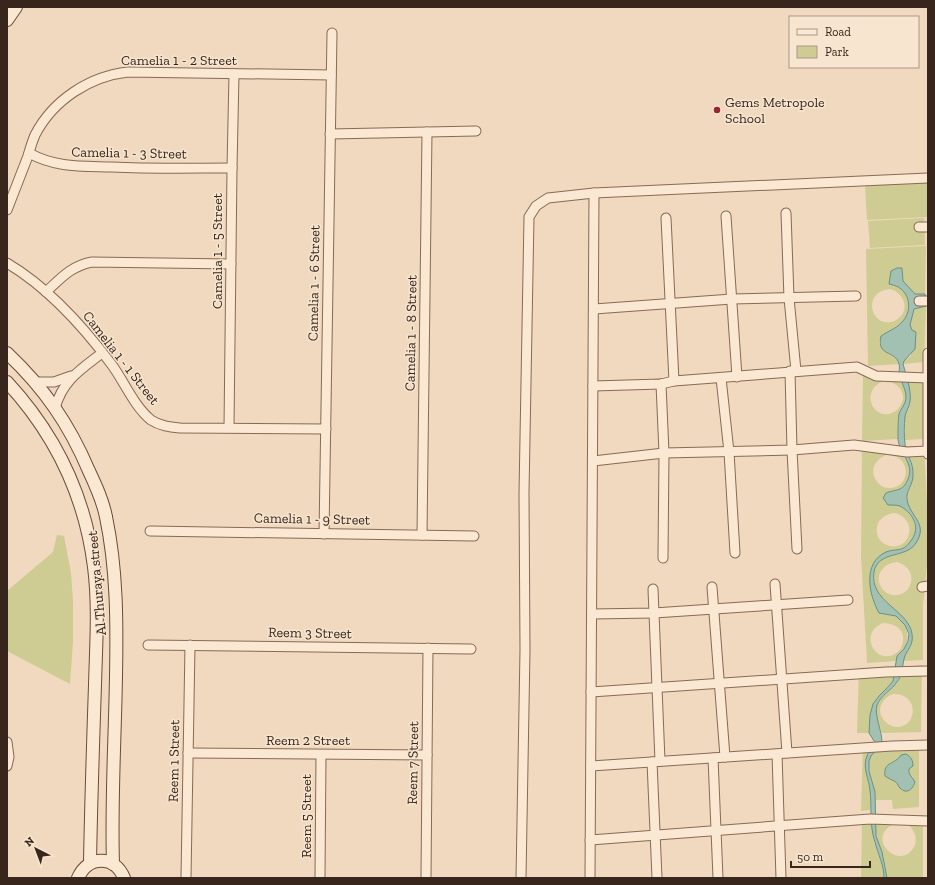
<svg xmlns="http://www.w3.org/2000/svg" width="935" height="885" font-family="'Zilla Slab',serif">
<rect width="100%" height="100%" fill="#f0d9bf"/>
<g fill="#cecc92" fill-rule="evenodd">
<polygon points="927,182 928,217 867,220 865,185"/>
<polygon points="924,218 925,245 870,248 868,221"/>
<path d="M926,246L925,294H915L903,281L902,268L889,284C893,285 898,286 901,289C911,297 911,313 902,322C896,329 888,331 881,336L879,343L887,353L897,359L899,364L868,366L866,249ZM890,289C900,292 908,302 903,313C900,318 896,321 891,322C869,326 863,291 890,289Z"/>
<polygon points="926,306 924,362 903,364 904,361 911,356 912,330 910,325 914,309"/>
<path d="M899,373L906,392V399L904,407L899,414L898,439L862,441L863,374ZM883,381C893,381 904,387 903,399C902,404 899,409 894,412C875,423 858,392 883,381Z"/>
<polygon points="906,374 924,375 923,439 905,440 905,415 909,408 910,393"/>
<path d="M900,446C903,452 908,459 909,466C912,480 903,492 889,492L900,506L906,510L914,520L916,532L911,541L905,547L898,551H891L877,559C871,581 867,591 879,613C884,614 890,614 895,616C907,621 911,637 904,648C902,653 897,655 896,661L867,663L861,556L862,447ZM886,455C913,454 911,489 889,488C883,488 879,485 876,480C869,470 876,459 886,455ZM895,513C921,521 908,554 887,545C882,543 878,539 877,533C875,521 884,514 895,513ZM883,623C894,623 905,629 903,641C902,647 900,651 895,654C875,665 858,633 883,623Z"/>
<path d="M905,446H924L928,524V555L923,605V660L903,661C906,652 913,646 912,636C912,613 871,603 874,574C875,549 907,560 916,542C921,534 921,524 916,517C913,512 909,509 908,504C906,494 911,487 913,478C915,467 909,456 905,446ZM897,562C923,570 910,602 889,594C884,592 881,588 879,582C877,570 887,563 897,562Z"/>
<polygon points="57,535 64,536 71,573 73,602 73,642 70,684 7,651 7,591 53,552"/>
<path d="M922,665L921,732L882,733C880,727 877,721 876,715C874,699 890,693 898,682C901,678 902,672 903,667ZM893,694C920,693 918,728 896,727C890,726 886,723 883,719C876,708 883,698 893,694Z"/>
<polygon points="895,666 893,681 877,698 873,705 870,715 869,733 857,733 859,668"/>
<path d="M919,742V807L893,809L892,800H876V810L875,792L869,771V761L871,756L882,743ZM898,759L909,769V773L913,777L914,786C901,798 900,782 889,779L890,763Z"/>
<polygon points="863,744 876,744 866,761 866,769 870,788 870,810 861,811"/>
<path d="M923,815V878H887L882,852L876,836V819ZM896,823C899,824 904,824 908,825C915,830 918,840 914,847C899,873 863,836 896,823Z"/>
<path d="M870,819C872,826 873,834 874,841C878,854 884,864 884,878H861L862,820Z"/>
</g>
<g fill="#a2c1b3" stroke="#699080">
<path d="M897,268H902L903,281L915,294H925L926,306L914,309L910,325L912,330L916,332L915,349L904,361L903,364C905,371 910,387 910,393C911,398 910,404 908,408C907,411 905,414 905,417C904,425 904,436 905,444C906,455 914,462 913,476C913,484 906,491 907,499C909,516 929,523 916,543C906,559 878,550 874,572C869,602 909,610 912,634C914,646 906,650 904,659C902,667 903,675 897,682C892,690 881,695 877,705C874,716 882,730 882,743L871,756L869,761V771L875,792L876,836L882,852L887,878H884C884,865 878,854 875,842C869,824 872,807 870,790C869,779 862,767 867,756C868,752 873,747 876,744L869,733L870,715L873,704L879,696L887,688L893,681L897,656L904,649L908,641L909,634L905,625L896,616L879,613C869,595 862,563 886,552C896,548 902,553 910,542C918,532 917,523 910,514C907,511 904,508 900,506C897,505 892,505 888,505L883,498L886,493C896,489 903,492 908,479C915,464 899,453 898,439C898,433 898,419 899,414C901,408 906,404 906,397C906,389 901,382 899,374C899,371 900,367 899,364C896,350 876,357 881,336C888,331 896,329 902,322C911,313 911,297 901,289C898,286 893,285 889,284L891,271Z"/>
<path d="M906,754C911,757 913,760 913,766L909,769V773L915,782C913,789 907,795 900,788C898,786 897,782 894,781C890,779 888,778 885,776C883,761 895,765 901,755Z"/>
</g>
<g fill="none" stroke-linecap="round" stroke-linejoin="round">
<defs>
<g id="street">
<polyline points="330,134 476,131"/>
<path d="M29,153C56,168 82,166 112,167C152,169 192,168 232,168"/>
<path d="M7,210C14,192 21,174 28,156C30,149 32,142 35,135C53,100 90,76 128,72L331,75"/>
<polyline points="786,213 789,298 796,371"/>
<polyline points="726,216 737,377"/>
<polyline points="666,218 674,381"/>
<polyline points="919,227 928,227"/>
<path d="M7,263C49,288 83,326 112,365C125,383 134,406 151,420C160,426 170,427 180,428L326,429"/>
<path d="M46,292C61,278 71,266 92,262L231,264"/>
<polyline points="919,301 928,301"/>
<polyline points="594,309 732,299 856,296"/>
<polyline points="928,353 928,454"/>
<polyline points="790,371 792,450 797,549"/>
<polyline points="721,378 729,452 735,553"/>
<polyline points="35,382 54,382 71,376"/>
<polyline points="661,384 664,453 663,558"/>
<polyline points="593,386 661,384 674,381 857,367 876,376 928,378"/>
<path d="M55,408C63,380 80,370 102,353"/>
<polyline points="229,427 232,168 234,74"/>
<polyline points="593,461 664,453 792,450 854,445 907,452 928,451"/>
<polyline points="150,531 474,536"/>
<polyline points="324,534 332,33"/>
<polyline points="422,535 427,132"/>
<polyline points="775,584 787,753"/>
<polyline points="712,587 725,757"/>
<polyline points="922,587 928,586"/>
<polyline points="653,589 660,761"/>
<polyline points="592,614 654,613 848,600"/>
<polyline points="148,645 471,649"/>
<polyline points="591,692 886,672 928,671"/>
<polyline points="7,742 9,757 7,766"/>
<polyline points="188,753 427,755"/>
<polyline points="777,754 781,878"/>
<polyline points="713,758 718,878"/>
<polyline points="652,762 657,878"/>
<polyline points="591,766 892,746 928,745"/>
<polyline points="590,840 870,819 928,821"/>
<polyline points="186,878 190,645"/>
<polyline points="320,878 321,755"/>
<polyline points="426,878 428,648"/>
<polyline points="521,878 525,650 524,493 529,217 536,206 548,198 594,193 928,178"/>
<polyline points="590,878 594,193"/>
</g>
<g id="secondary">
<polyline points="7,20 16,7"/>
<path d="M7,353C45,389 69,424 89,471C96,486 103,501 106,517C117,569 117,623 116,676C115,739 111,801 113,864"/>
<path d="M7,382C56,435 85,495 94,567C99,606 96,646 95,685C93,744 91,804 90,863"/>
<path d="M78,878C88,855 115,855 124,878"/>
</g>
</defs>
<use href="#street" stroke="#896956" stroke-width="11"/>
<use href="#secondary" stroke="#6b4a3a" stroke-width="14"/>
<use href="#street" stroke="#fae8d2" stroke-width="9"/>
<use href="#secondary" stroke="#fae8d2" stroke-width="12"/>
</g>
<circle fill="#9b2338" stroke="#f7e5cf" stroke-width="1.5" cx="717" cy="110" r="4"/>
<g text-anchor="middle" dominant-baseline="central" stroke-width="3" stroke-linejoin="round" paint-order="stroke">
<g font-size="14" fill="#38251c" stroke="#f7e5cf">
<text x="179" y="60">Camelia 1 - 2 Street</text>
<text transform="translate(129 153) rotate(1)">Camelia 1 - 3 Street</text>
<text transform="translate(217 251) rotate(-90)">Camelia 1 - 5 Street</text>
<text transform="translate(314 283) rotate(-89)">Camelia 1 - 6 Street</text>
<text transform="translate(411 333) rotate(-89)">Camelia 1 - 8 Street</text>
<text transform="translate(121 358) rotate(52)">Camelia 1 - 1 Street</text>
<text transform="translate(312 519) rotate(1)">Camelia 1 - 9 Street</text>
<text transform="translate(97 583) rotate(-95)">Al Thuraya street</text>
<text transform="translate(310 633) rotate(1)">Reem 3 Street</text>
<text x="308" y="740">Reem 2 Street</text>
<text transform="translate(174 761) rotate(-89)">Reem 1 Street</text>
<text transform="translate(413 763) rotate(-89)">Reem 7 Street</text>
<text transform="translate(306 816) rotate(-90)">Reem 5 Street</text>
</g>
<g font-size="14" fill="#38251c" stroke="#f7e5cf" text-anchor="start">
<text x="725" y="102">Gems Metropole<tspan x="725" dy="16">School</tspan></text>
</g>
</g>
<rect width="935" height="885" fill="none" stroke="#38251c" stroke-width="16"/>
<rect x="789" y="16" width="130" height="52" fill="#f7e5cf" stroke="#ab9887"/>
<rect x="797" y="29" width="20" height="6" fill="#fae8d2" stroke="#ab9887"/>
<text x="825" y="36" font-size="12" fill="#38251c">Road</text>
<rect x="797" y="46" width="20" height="12" fill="#cecc92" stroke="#ab9887"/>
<text x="825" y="56" font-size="12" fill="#38251c">Park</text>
<g transform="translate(36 849) rotate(318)" stroke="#f7e5cf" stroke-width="3" paint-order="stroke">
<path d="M0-3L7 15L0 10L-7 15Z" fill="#38251c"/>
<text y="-6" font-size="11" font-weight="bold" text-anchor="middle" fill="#38251c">N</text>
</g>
<path d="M791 861v6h79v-6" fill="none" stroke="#38251c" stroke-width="2"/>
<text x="797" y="861" font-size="12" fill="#38251c" stroke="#f7e5cf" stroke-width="3" paint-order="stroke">50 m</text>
</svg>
